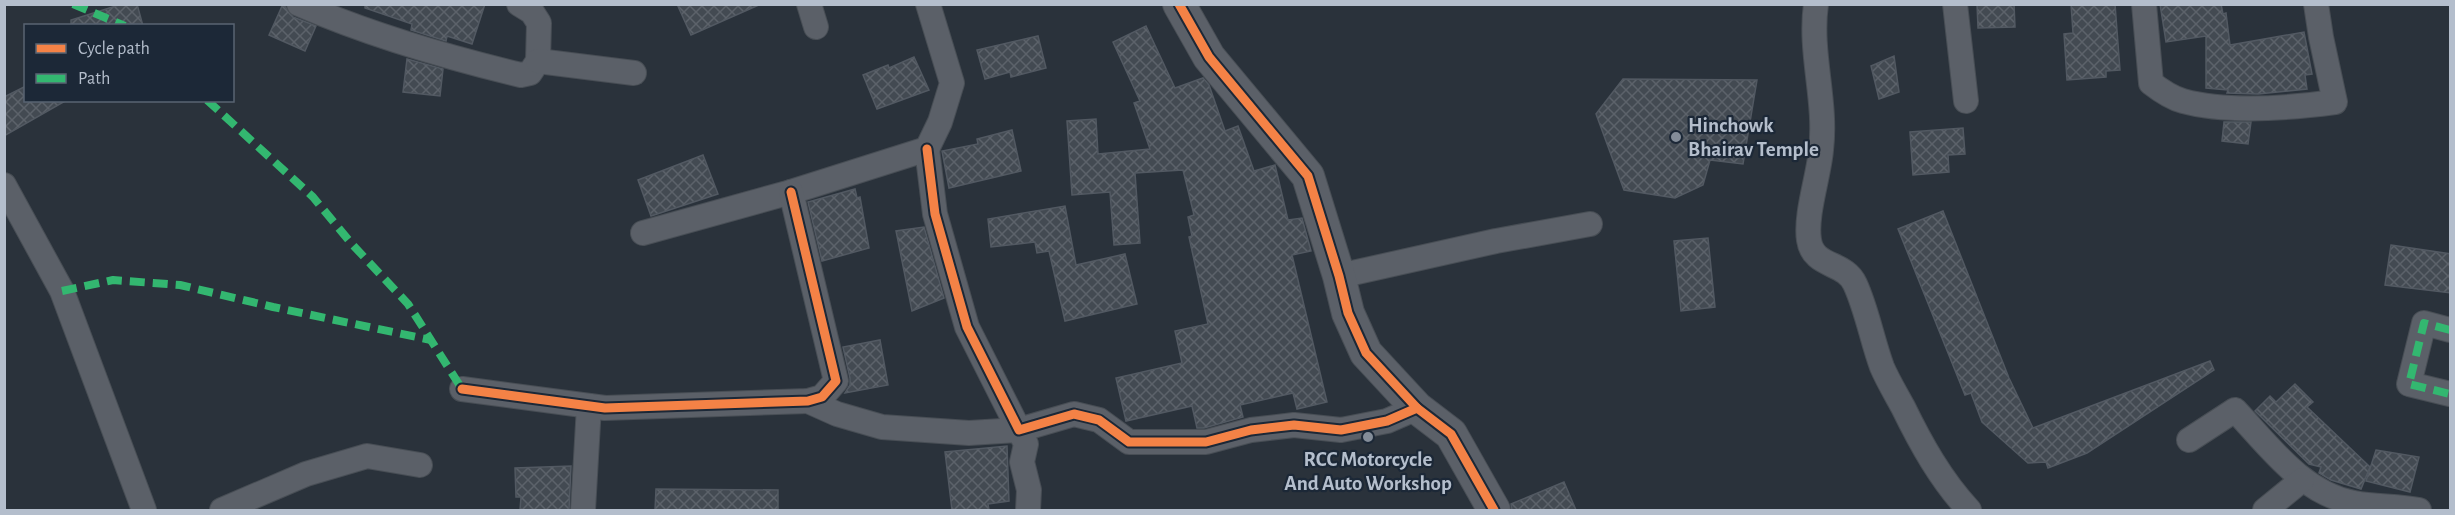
<svg xmlns="http://www.w3.org/2000/svg" width="2455" height="515" font-family="'Alegreya Sans',sans-serif">
<defs>
<pattern id="building-cross-hatch" width="8" height="8" patternUnits="userSpaceOnUse" patternTransform="scale(1.5)"><rect width="8" height="8" fill="#434a52"/><path d="M0 0l8 8M0 8l8-8" fill="none" stroke="#5c626a"/></pattern>
</defs>
<rect width="100%" height="100%" fill="#2a323b"/>
<g fill="url(#building-cross-hatch)" stroke="#525962" stroke-width="1.5">
<polygon points="122,4 137,4 143,26 71,26 71,20"/>
<polygon points="283,4 293,17 316,26 305,51 269,35"/>
<polygon points="365,4 485,4 472,44 447,36 446,41 411,30 412,24 365,8"/>
<polygon points="677,4 761,4 691,35"/>
<polygon points="1977,4 2014,4 2015,27 1978,28"/>
<polygon points="2071,4 2115,4 2120,70 2106,71 2106,77 2067,80 2064,34 2073,33"/>
<polygon points="2160,4 2221,4 2223,14 2226,13 2230,45 2304,32 2312,74 2305,75 2307,89 2258,94 2227,93 2228,90 2206,88 2206,36 2166,42"/>
<polygon points="1146,26 1175,88 1203,78 1209,85 1225,131 1238,126 1254,171 1275,165 1288,220 1302,218 1311,251 1292,255 1327,402 1297,409 1293,393 1240,405 1243,417 1204,428 1197,428 1192,406 1126,421 1116,378 1182,363 1175,331 1208,324 1189,237 1192,236 1188,217 1194,215 1183,170 1135,173 1140,243 1114,245 1110,192 1072,195 1067,121 1096,119 1098,154 1150,149 1134,103 1140,101 1113,42"/>
<polygon points="1038,36 1046,68 1011,77 1010,72 985,79 977,50"/>
<polygon points="1894,56 1899,92 1879,99 1871,66"/>
<polygon points="914,57 929,90 877,109 863,75 888,65 889,68"/>
<polygon points="407,59 443,69 440,96 403,92"/>
<polygon points="1623,79 1757,80 1743,164 1710,160 1703,185 1675,198 1624,190 1596,114"/>
<polygon points="26,86 26,100 67,100 4,136 4,97"/>
<polygon points="2224,122 2251,122 2248,144 2222,141"/>
<polygon points="1963,128 1965,154 1948,155 1949,172 1913,175 1910,132"/>
<polygon points="1012,130 1021,171 949,188 942,151 978,144 977,139"/>
<polygon points="703,155 718,194 651,216 638,180"/>
<polygon points="855,189 857,198 860,197 869,248 822,261 808,202"/>
<polygon points="1065,206 1076,265 1125,254 1137,304 1065,321 1049,251 1037,253 1035,242 991,247 988,219"/>
<polygon points="1943,211 2009,378 2033,428 2210,361 2214,370 2087,453 2048,468 2046,462 2028,463 1982,422 1971,393 1965,395 1898,229"/>
<polygon points="924,227 944,298 912,311 896,231"/>
<polygon points="1708,238 1715,307 1681,311 1674,241"/>
<polygon points="2391,245 2451,254 2451,293 2385,285"/>
<polygon points="880,340 888,385 845,393 850,385 850,378 843,347"/>
<polygon points="2295,384 2313,402 2307,407 2370,467 2361,489 2331,480 2319,473 2321,467 2309,464 2255,411 2270,396 2276,402"/>
<polygon points="1007,446 1009,501 988,504 989,510 952,510 945,452"/>
<polygon points="2376,450 2419,457 2410,492 2366,481"/>
<polygon points="571,466 569,510 520,510 521,497 516,497 515,468"/>
<polygon points="1564,482 1576,510 1512,510 1511,504"/>
<polygon points="656,489 778,490 778,510 655,510"/>
</g>
<g fill="none" stroke-linecap="round" stroke-linejoin="round">
<defs>
<g id="minor">
<path d="M299,4C370,35 446,57 521,75L530,73L538,61L539,23L532,12L519,4"/>
<polyline points="809,4 816,27"/>
<path d="M1816,4C1809,53 1827,101 1821,150C1819,175 1805,215 1809,240C1813,268 1845,261 1855,284C1867,310 1872,340 1882,367C1888,381 1896,394 1903,407C1921,444 1941,480 1969,510"/>
<polyline points="1955,4 1966,101"/>
<path d="M2144,4L2151,83C2160,90 2172,98 2183,101C2227,113 2290,108 2335,102L2321,37L2316,4"/>
<polyline points="538,61 634,73"/>
<polyline points="927,149 935,214 967,327 1019,430 1074,414 1099,420 1129,442 1206,442 1251,430 1294,425 1341,430 1387,421 1417,408"/>
<polyline points="4,185 62,291 144,510"/>
<polyline points="643,233 791,192 927,149 940,122 952,83 928,4"/>
<polyline points="1339,276 1496,241 1590,224"/>
<polyline points="2450,330 2424,323 2409,384 2450,394"/>
<polyline points="462,389 605,408 808,401 822,397 836,381 791,192"/>
<polyline points="808,401 837,414 882,427 969,433 1019,430 1026,444 1022,462 1029,490 1028,510"/>
<path d="M2189,440L2235,410C2269,446 2302,493 2354,503C2375,507 2397,506 2419,510"/>
<polyline points="222,510 306,474 367,456 420,465"/>
<polyline points="583,510 589,406"/>
<polyline points="2265,510 2302,480"/>
</g>
<polyline id="tertiary" points="1179,4 1209,57 1308,176 1339,276 1348,313 1366,353 1417,408 1451,434 1494,510"/>
</defs>
<use href="#minor" stroke="#484e55" stroke-width="26"/>
<use href="#tertiary" stroke="#484e55" stroke-width="34"/>
<use href="#minor" stroke="#5b6068" stroke-width="24"/>
<use href="#tertiary" stroke="#5b6068" stroke-width="32"/>
<g stroke="#33b770" stroke-width="8" stroke-dasharray="15 8" stroke-linecap="butt">
<polyline points="73,4 125,26"/>
<polyline points="207,100 313,197 351,243 408,304 462,389"/>
<polyline points="62,291 113,280 180,285 273,307 431,340"/>
<polyline points="2450,330 2424,323 2409,384 2450,394"/>
</g>
<defs>
<g id="cycleway">
<polyline points="1179,4 1209,57 1308,176 1339,276 1348,313 1366,353 1417,408 1451,434 1494,510"/>
<polyline points="927,149 935,214 967,327 1019,430 1074,414 1099,420 1129,442 1206,442 1251,430 1294,425 1341,430 1387,421 1417,408"/>
<polyline points="462,389 605,408 808,401 822,397 836,381 791,192"/>
</g>
</defs>
<use href="#cycleway" stroke="#1c2837" stroke-width="13"/>
<use href="#cycleway" stroke="#f48246" stroke-width="9"/>
</g>
<g fill="#848d99" stroke="#1c2837" stroke-width="2">
<circle cx="1676" cy="137" r="6"/>
<circle cx="1368" cy="437" r="6"/>
</g>
<g text-anchor="middle" dominant-baseline="central" stroke-width="4.5" stroke-linejoin="round" paint-order="stroke">
<g font-size="21" font-weight="bold" fill="#b4becc" stroke="#1c2837" text-anchor="start">
<text x="1688" y="125">Hinchowk<tspan x="1688" dy="24">Bhairav Temple</tspan></text>
<text x="1368" y="459" text-anchor="middle">RCC Motorcycle<tspan x="1368" dy="24">And Auto Workshop</tspan></text>
</g>
</g>
<rect width="2455" height="515" fill="none" stroke="#b4becc" stroke-width="12"/>
<rect x="24" y="24" width="210" height="78" fill="#1c2837" stroke="#596473" stroke-width="1.5"/>
<rect x="36" y="44" width="30" height="9" fill="#f48246" stroke="#596473" stroke-width="1.5"/>
<text x="78" y="54" font-size="18" fill="#b4becc">Cycle path</text>
<rect x="36" y="74" width="30" height="9" fill="#33b770" stroke="#596473" stroke-width="1.5"/>
<text x="78" y="84" font-size="18" fill="#b4becc">Path</text>
</svg>
